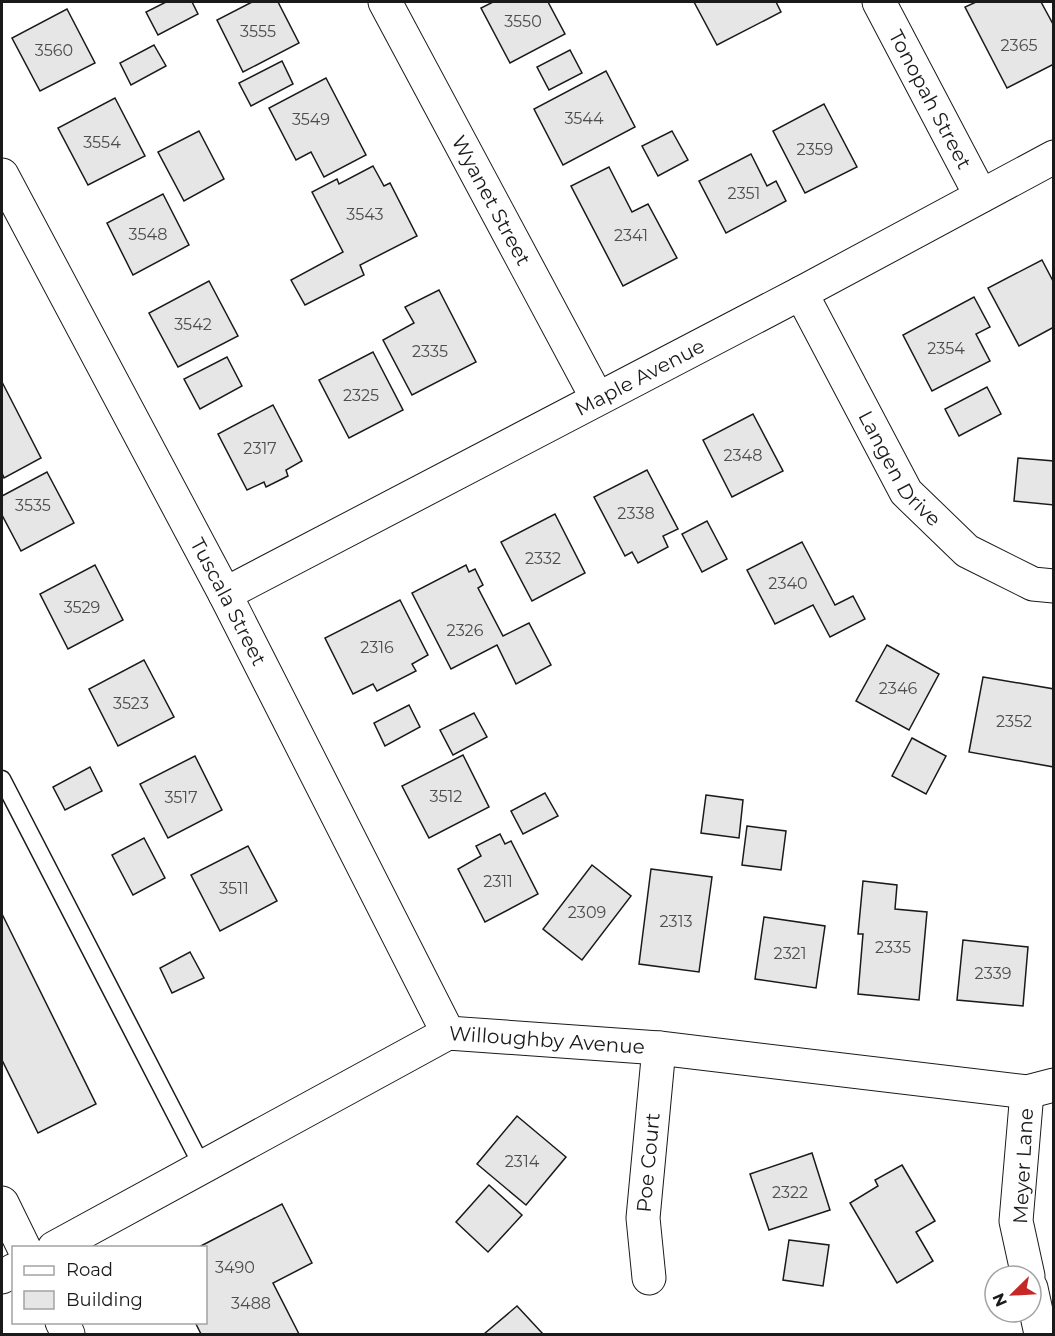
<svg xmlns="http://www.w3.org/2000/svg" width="1055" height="1336" font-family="Montserrat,sans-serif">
<rect width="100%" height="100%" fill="#fff"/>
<g fill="#e6e6e6" stroke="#1a1a1a" stroke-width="1.5">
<polygon points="166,2 192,2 198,14 158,35 146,12"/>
<polygon points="252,2 278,2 299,43 243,72 217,20"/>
<polygon points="493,2 548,2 565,34 510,63 481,8"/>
<polygon points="694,2 776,2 781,12 717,45"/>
<polygon points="976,2 1041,2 1054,26 1054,64 1007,88 965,7"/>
<polygon points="67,9 95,63 40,91 12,38"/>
<polygon points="154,45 166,66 131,85 120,63"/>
<polygon points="570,50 582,73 549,90 537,67"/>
<polygon points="282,61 293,84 251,106 239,83"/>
<polygon points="606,71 635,127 563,165 534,109"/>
<polygon points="326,78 366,155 324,177 311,152 296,160 269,108"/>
<polygon points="115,98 145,156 88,185 58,128"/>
<polygon points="824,104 857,167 805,193 773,131"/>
<polygon points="199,131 224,179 184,201 158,152"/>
<polygon points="672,131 688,160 658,176 642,146"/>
<polygon points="751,154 767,186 776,181 786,201 726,233 699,181"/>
<polygon points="373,166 384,186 390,183 417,236 360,265 364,275 305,305 291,280 343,252 312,192 337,179 339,184"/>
<polygon points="609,167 632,212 648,204 677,258 623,286 571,186"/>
<polygon points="163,194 189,245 133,275 107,223"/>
<polygon points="1042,260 1054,283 1054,327 1019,346 988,288"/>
<polygon points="209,281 238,336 178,367 149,313"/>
<polygon points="439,290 476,362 412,395 383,340 414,323 405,307"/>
<polygon points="974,297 990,327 976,334 990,361 932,391 903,335"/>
<polygon points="373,352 403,410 349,438 319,380"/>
<polygon points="227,357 242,386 200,409 184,379"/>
<polygon points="2,382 41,458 4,478 2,473"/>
<polygon points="987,387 1001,414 959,436 945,409"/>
<polygon points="273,405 302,461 286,470 288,476 266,487 264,482 247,490 218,434"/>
<polygon points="753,414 783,471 732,497 703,440"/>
<polygon points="1018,458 1054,461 1054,505 1014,501"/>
<polygon points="647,470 678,529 663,536 668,547 638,563 632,552 625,556 594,497"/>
<polygon points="47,472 74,523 21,551 2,515 2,496"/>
<polygon points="555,514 585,573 532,601 501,542"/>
<polygon points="707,521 727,559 702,572 682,534"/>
<polygon points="802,542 835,605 853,596 865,619 830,637 813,605 775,624 747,570"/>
<polygon points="95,565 123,620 68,649 40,594"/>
<polygon points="466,565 469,572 475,569 483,585 478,588 503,636 529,623 551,665 516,684 497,645 451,669 412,593"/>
<polygon points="400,600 428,655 412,664 416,671 377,691 373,684 353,694 325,638"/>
<polygon points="887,645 939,674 909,730 856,701"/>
<polygon points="144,660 174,717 118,746 89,689"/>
<polygon points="983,677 1054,689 1054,767 969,752"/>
<polygon points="409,705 420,727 385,746 374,723"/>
<polygon points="474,713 487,737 453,755 440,730"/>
<polygon points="912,738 946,756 926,794 892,776"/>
<polygon points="463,755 489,807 429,838 402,786"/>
<polygon points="195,756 222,810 168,838 140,784"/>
<polygon points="90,767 102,791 65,810 53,787"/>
<polygon points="545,793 558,816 523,834 511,811"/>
<polygon points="706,795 743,800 739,838 701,833"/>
<polygon points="747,826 786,831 781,870 742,865"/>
<polygon points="500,834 505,844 511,841 538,894 485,922 458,869 481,856 476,846"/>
<polygon points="144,838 165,878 133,895 112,855"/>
<polygon points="248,846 277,901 220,931 191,875"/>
<polygon points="592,865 631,896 582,960 543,929"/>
<polygon points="651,869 712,877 699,972 639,964"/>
<polygon points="863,881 897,885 895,909 927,912 919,1000 858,994 863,934 858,934"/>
<polygon points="2,914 96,1104 38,1133 2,1060"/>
<polygon points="764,917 825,926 816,988 755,979"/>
<polygon points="963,940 1028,947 1023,1006 957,1000"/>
<polygon points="190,952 204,978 172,993 160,968"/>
<polygon points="517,1116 566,1157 526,1205 477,1164"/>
<polygon points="812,1153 830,1210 769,1230 750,1174"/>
<polygon points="902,1165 935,1221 916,1232 933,1261 897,1283 850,1203 878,1186 875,1180"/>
<polygon points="489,1185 522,1215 488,1252 456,1222"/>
<polygon points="282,1204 312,1263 273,1283 299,1334 201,1334 195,1322 206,1322 206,1248 197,1248"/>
<polygon points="789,1240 829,1245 823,1286 783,1280"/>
<polygon points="517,1306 543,1334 484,1334"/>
</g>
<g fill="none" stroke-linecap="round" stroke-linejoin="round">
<defs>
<polyline id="lane" points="2,779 202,1166"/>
<g id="street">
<path id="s1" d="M385,2L597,398"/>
<path id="s2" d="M879,2L981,196"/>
<path id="s3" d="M2,175L225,594L448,1033"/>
<path id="s4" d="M801,293L906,492L967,551L1033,584L1054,586"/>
<path id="s5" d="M225,594L801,293L1054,157"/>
<polyline points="1027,1092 1016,1221 1028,1276"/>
<path id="s6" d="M54,1248L448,1033L659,1048L1027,1092L1054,1085"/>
<polyline points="2,1277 14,1270"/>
<path id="s7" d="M649,1278L643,1218L659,1048"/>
<polyline points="1031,1288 1041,1334"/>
</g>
<g id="primary">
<polyline points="2,1203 24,1248"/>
<polyline points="62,1322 68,1334"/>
</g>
</defs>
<use href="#lane" stroke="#1a1a1a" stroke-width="19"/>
<use href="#street" stroke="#1a1a1a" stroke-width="35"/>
<use href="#primary" stroke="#1a1a1a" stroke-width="35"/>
<use href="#lane" stroke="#fff" stroke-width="16"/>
<use href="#street" stroke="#fff" stroke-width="33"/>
<use href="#primary" stroke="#fff" stroke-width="33"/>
</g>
<g text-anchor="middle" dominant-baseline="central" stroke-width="4.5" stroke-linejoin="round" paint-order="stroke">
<g font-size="16" fill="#4d4d4d">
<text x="523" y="21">3550</text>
<text x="258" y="31">3555</text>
<text x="1019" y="45">2365</text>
<text x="54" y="50">3560</text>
<text x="584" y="118">3544</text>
<text x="311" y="119">3549</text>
<text x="102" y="142">3554</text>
<text x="815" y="149">2359</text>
<text x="744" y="193">2351</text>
<text x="365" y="214">3543</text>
<text x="148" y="234">3548</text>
<text x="631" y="235">2341</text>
<text x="193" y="324">3542</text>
<text x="946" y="348">2354</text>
<text x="430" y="351">2335</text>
<text x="361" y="395">2325</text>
<text x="260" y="448">2317</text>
<text x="743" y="455">2348</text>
<text x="33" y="505">3535</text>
<text x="636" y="513">2338</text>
<text x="543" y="558">2332</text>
<text x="788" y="583">2340</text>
<text x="82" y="607">3529</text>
<text x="465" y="630">2326</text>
<text x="377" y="647">2316</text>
<text x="898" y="688">2346</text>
<text x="131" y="703">3523</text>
<text x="1014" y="721">2352</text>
<text x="446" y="796">3512</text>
<text x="181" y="797">3517</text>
<text x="498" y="881">2311</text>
<text x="234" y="888">3511</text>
<text x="587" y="912">2309</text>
<text x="676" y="921">2313</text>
<text x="893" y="947">2335</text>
<text x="790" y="953">2321</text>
<text x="993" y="973">2339</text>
<text x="522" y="1161">2314</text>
<text x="790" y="1192">2322</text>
<text x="235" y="1267">3490</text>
<text x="251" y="1303">3488</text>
</g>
<g font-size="20" fill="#1a1a1a" stroke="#fff">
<text stroke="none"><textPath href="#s2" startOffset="110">Tonopah Street</textPath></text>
<text stroke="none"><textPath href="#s1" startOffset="225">Wyanet Street</textPath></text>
<text stroke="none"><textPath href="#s5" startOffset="468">Maple Avenue</textPath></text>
<text stroke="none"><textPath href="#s4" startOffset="202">Langen Drive</textPath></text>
<text stroke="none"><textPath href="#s3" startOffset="483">Tuscala Street</textPath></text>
<text stroke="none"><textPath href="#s6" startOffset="548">Willoughby Avenue</textPath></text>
<text stroke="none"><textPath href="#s7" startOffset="116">Poe Court</textPath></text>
<text transform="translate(1023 1166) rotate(-87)">Meyer Lane</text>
</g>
</g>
<rect width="1055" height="1336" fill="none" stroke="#1a1a1a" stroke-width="6"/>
<rect x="12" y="1246" width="195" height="78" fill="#ffffff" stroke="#a3a3a3" stroke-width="1.5"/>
<rect x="24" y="1266" width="30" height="9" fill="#ffffff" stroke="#a3a3a3" stroke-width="1.5"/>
<text x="66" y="1276" font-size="18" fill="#1a1a1a">Road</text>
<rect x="24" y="1291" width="30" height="18" fill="#e6e6e6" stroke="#a3a3a3" stroke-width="1.5"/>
<text x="66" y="1306" font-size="18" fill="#1a1a1a">Building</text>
<g transform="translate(1013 1294) rotate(246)"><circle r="28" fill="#ffffff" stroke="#a3a3a3" stroke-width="1.5"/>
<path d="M0-4.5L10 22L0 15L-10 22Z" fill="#c62828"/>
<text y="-9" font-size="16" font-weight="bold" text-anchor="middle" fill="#1a1a1a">N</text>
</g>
</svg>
